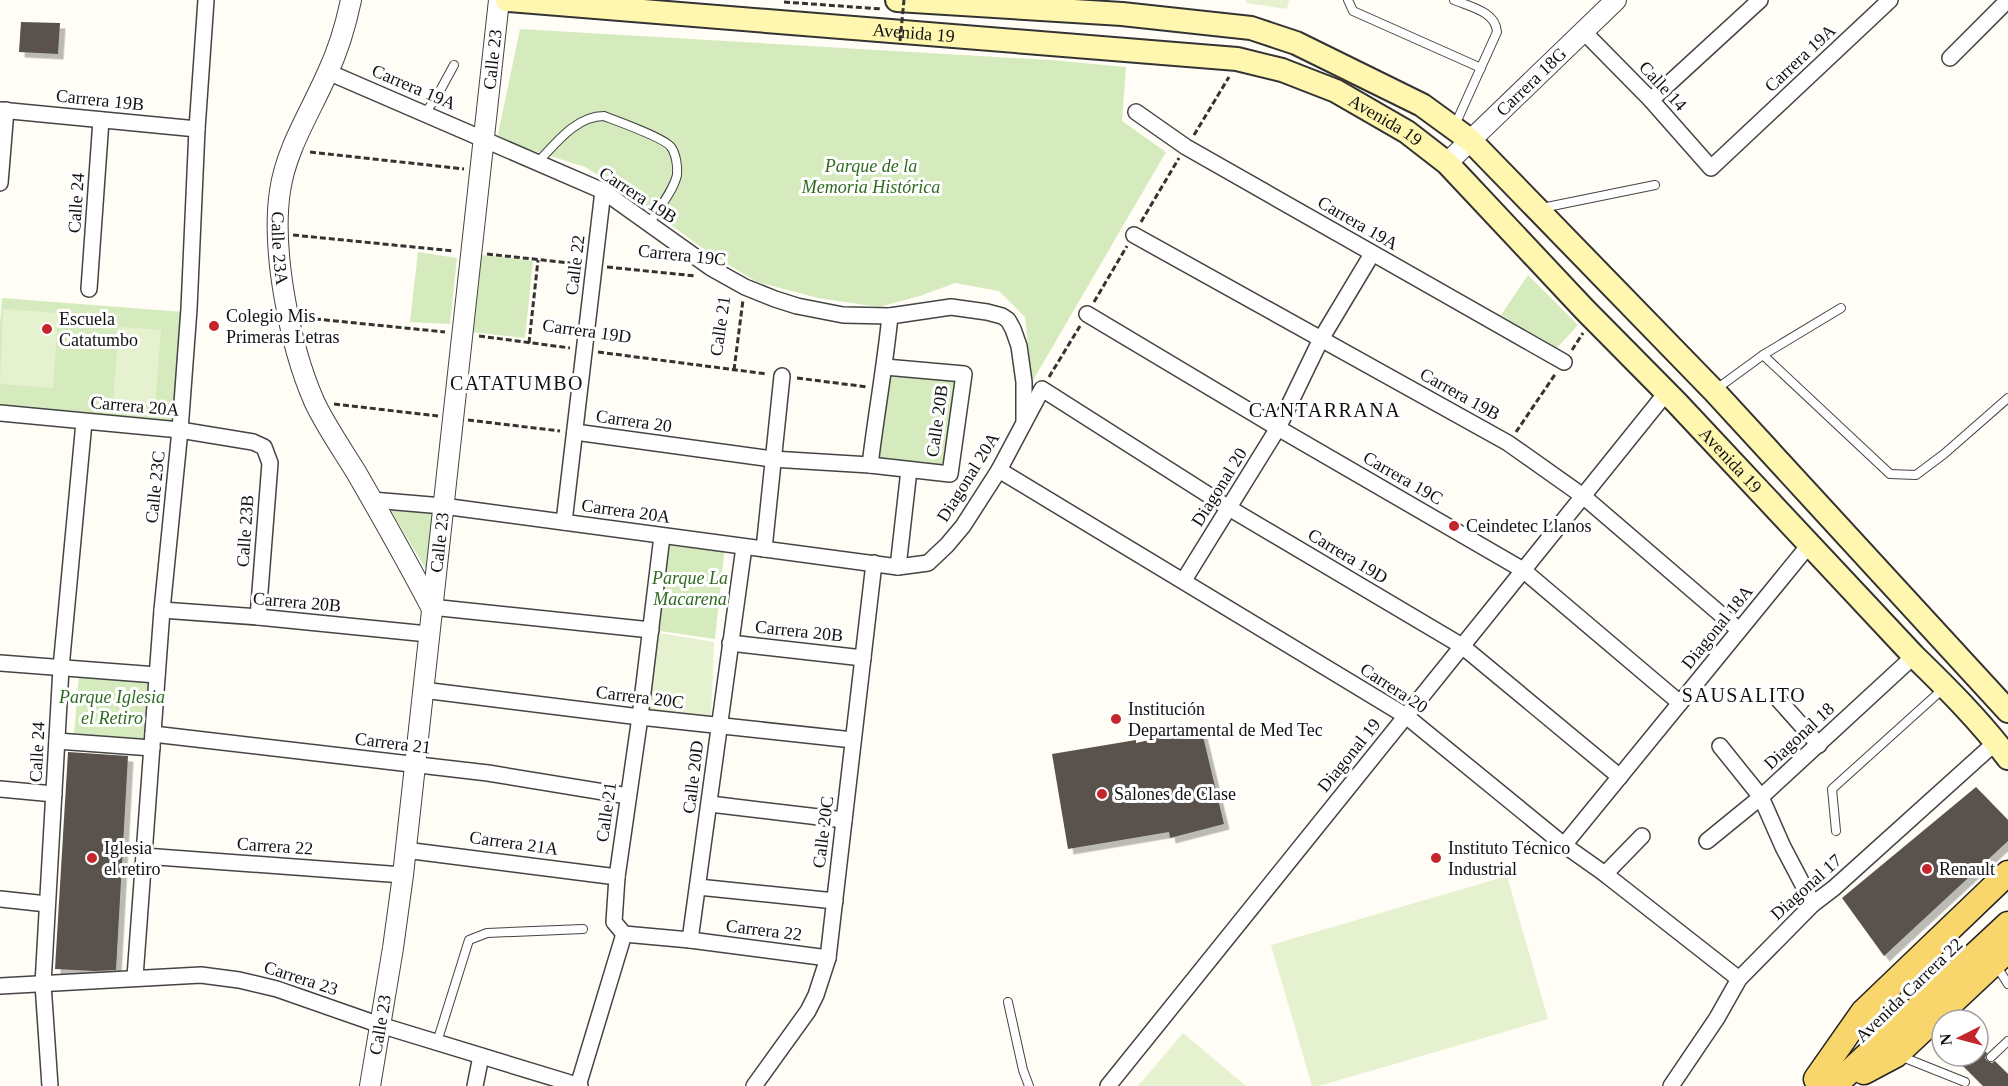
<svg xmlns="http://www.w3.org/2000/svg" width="2008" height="1086" font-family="Georgia,serif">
<defs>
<filter id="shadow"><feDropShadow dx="5.5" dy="5.5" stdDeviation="0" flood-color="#0004"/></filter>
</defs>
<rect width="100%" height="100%" fill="#fffdf5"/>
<g fill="#d5ebbd">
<polygon points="520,29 1050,60 1126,67 1122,121 1166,152 1032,382 1025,317 999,291 955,283 920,296 879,307 818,298 757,282 706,251 643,204 585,167 497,139"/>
<polygon points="418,252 457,258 450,324 410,322"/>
<polygon points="481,255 533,261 525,338 471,332"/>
<polygon points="1528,275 1578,325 1556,349 1501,315"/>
<polygon points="2,298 184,312 174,421 0,410 0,324"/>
<polygon points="888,376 962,378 947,469 872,461"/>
<polygon points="391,511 441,514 430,576"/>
<polygon points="665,538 725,546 715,639 654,630"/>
<polygon points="79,675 150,682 144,740 74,733"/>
</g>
<g fill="#e6f2cf">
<polygon points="1246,0 1289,0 1287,9 1246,3"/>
<polygon points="3,309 58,313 53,388 0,384"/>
<polygon points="119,327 161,330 155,405 113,402"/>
<polygon points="654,632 714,642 711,719 646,712"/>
<polygon points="1507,876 1548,1019 1319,1086 1312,1086 1271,945"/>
<polygon points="1183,1033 1246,1086 1138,1086"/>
</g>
<g fill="#5a524d" filter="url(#shadow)">
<polygon points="21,22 60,23 58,54 19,52"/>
<polygon points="1201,728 1224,824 1170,838 1169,832 1068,849 1052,754 1136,740 1136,743"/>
<polygon points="68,752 128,756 116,970 94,971 55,969"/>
<polygon points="1976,787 2008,820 2008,841 1884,956 1842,898"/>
<polygon points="1978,1044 1987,1053 1985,1058 1987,1061 1992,1063 1995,1061 2008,1074 2008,1086 1983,1086 1953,1056 1978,1056"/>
</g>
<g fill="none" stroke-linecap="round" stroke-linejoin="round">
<defs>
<g id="service">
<polyline points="1348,0 1353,11 1481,68"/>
<path d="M1454,0C1471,7 1496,12 1497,32L1455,125"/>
<polyline points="425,113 436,98 454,65"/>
<path d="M538,162C556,143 576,116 604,116C617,121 665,138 671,147C676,154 678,167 677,175C673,192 658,209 649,224"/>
<polyline points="1542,208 1655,185"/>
<polyline points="1763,355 1890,474 1916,475 1944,454 2008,398"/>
<polyline points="1715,390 1763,355 1841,308"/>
<polyline points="1836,831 1832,789 1944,688"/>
<polyline points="1996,965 2008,984"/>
<polyline points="1008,1002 1023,1070 1029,1086"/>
<polyline points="437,1042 469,940 487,933 583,929"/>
<polyline points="1900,1056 1965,1082"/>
<polyline points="1991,1057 2008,1041"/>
</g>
<g id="minor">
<polyline points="1584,32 1651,100 1711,168 1890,0"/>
<polyline points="1950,58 2008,0"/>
<polyline points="328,72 603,191 711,268 745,287 775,299 797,306 843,315 890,316 951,307 987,312 1002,316 1008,320 1013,329 1019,346 1024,382 1024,420"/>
<polyline points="1651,100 1760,0"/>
<polyline points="0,110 197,129"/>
<polyline points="1136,112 1186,147 1564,362"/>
<polyline points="0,183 6,110"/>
<polyline points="1134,235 1508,443 1583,496 1739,630"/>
<polyline points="89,289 101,120"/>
<polyline points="1087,314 1278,428 1523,570 1680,703"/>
<polyline points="0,413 180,430 253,442 264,447 270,463 258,617"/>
<polyline points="575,432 772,459 870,465 950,474 964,374 885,367"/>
<path d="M870,465C876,415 885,366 890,316"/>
<polyline points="999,470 1406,716 1564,845 1605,874 1739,979"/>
<polyline points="372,500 443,506 898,567 928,563 947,545 963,526 999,470 1042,389 1229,508 1462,646 1620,777"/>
<polyline points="564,522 603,191"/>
<polyline points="764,549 782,376"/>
<polyline points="898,567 909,470"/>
<polyline points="1184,580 1278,428 1321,339 1372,254"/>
<polyline points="431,607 651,630"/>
<polyline points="162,610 258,617 428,634"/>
<polyline points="730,643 863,658"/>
<polyline points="0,663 157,675"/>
<polyline points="423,690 640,717 853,740"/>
<polyline points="1777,698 1819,745"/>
<polyline points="153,734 488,773 628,796"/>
<polyline points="57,741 152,748"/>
<polyline points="1720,746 1761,797 1783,847 1813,904"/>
<polyline points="0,789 54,794"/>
<polyline points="710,804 844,820"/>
<polyline points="1707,841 1761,797 1914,656"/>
<polyline points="1564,845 1809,545"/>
<polyline points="405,850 617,877"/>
<polyline points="144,856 403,875"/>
<polyline points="1605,874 1642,836"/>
<polyline points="698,887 835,901"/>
<polyline points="0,899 47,904"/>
<polyline points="624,934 690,940 828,958"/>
<polyline points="690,940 744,547"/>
<polyline points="135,977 162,610 180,430 189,309 197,129 206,0"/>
<polyline points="0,986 201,975 239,980 277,989 380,1025 580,1086"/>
<polyline points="50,1086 43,984 61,668 84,422"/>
<polyline points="475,1086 481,1056"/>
<polyline points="578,1086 624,934 614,922 617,877 640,717 662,536"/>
<polyline points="754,1086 808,1011 816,995 828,958 874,563"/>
<polyline points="1108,1086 1666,393"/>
<polyline points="1671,1086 1717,1018 1739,979 1813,904 1834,888 1996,742"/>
</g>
<g id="tertiary">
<path id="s1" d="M351,0C346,24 338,51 327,74C310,113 286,149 280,191C271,251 290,346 314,401C325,425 342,449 356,472C382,517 407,561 431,607"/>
<path id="s2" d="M1447,163L1616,0"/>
<path id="s3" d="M370,1086L393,948L403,875L499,0"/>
</g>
<g id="secondary">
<path id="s4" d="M507,0L1237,59L1282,70L1336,91L1407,132L1447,163L1585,310L1677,403L1914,656C1947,688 1980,721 2008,758"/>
<polyline points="897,0 1122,14 1251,28 1296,43 1422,105 1470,140 1714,391 2008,711"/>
</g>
<g id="primary">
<polyline points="1864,1072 1896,1055 2008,950"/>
<polyline points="1816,1079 1863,1012 2008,873"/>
<polyline points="1834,1086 2008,924"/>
</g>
</defs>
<use href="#service" stroke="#444" stroke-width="10"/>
<use href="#minor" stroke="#444" stroke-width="18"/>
<use href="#tertiary" stroke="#444" stroke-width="22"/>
<use href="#secondary" stroke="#333" stroke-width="26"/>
<use href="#primary" stroke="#222" stroke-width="27"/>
<g stroke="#333" stroke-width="3" stroke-dasharray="6 3" stroke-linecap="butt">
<polyline points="784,2 882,9"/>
<polyline points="1194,135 1229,77"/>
<polyline points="310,152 464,169"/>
<polyline points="1141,222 1179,158"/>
<polyline points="293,235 454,251"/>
<polyline points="487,254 579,264"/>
<polyline points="607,267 696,276"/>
<polyline points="1094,302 1127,246"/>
<polyline points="306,318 445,332"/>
<polyline points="479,336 570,348"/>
<polyline points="529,343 538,260"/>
<polyline points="1572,350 1583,333"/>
<polyline points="598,352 767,374"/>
<polyline points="734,370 743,300"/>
<polyline points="1049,377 1080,326"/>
<polyline points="797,378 868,387"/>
<polyline points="334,404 438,416"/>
<polyline points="468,420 560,431"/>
<polyline points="1516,432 1556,373"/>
</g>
<use href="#service" stroke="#fff" stroke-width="8"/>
<use href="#minor" stroke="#fff" stroke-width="15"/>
<use href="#tertiary" stroke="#fff" stroke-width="20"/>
<use href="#secondary" stroke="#fff6b0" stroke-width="22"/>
<use href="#primary" stroke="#f9d66b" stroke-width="24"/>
<polyline stroke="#333" stroke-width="3" stroke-dasharray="6 3" stroke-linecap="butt" points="900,41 904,0"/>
</g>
<g fill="#c4262e" stroke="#fff" stroke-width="2">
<circle cx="214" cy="326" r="6"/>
<circle cx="47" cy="329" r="6"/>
<circle cx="1454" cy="526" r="6"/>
<circle cx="1116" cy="719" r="6"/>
<circle cx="1102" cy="794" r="6"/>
<circle cx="92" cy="858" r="6"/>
<circle cx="1436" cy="858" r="6"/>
<circle cx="1927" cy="869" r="6"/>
</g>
<g text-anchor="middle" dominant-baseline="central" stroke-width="6" stroke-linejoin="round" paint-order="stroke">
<g font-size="18" fill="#111" stroke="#fff">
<text stroke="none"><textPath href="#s4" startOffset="408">Avenida 19</textPath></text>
<text transform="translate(1800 58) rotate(-43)">Carrera 19A</text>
<text stroke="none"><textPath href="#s3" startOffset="1034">Calle 23</textPath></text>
<text stroke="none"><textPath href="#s2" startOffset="117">Carrera 18G</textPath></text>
<text transform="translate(1663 86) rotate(47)">Calle 14</text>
<text transform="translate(414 87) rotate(23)">Carrera 19A</text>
<text transform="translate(100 100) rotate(6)">Carrera 19B</text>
<text stroke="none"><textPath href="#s4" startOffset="894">Avenida 19</textPath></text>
<text transform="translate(638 195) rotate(33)">Carrera 19B</text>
<text transform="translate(76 203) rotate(-86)">Calle 24</text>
<text transform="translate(1358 223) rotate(30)">Carrera 19A</text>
<text stroke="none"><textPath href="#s1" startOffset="262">Calle 23A</textPath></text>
<text transform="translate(682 255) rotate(6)">Carrera 19C</text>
<text transform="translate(575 265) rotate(-83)">Calle 22</text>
<text transform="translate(720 326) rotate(-82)">Calle 21</text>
<text transform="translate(587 331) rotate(8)">Carrera 19D</text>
<text transform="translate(1460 394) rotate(29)">Carrera 19B</text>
<text transform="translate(135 406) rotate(5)">Carrera 20A</text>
<text transform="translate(634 421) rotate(8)">Carrera 20</text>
<text transform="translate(937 421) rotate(-82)">Calle 20B</text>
<text stroke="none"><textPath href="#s4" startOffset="1380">Avenida 19</textPath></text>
<text transform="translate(968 477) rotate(-58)">Diagonal 20A</text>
<text transform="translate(1403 478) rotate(30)">Carrera 19C</text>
<text transform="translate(155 487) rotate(-84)">Calle 23C</text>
<text transform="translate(1219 487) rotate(-58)">Diagonal 20</text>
<text transform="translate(626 511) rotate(8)">Carrera 20A</text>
<text transform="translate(245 531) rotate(-86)">Calle 23B</text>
<text stroke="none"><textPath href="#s3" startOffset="548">Calle 23</textPath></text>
<text transform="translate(1348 556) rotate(31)">Carrera 19D</text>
<text transform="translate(297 602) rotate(5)">Carrera 20B</text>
<text transform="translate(1717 627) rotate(-51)">Diagonal 18A</text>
<text transform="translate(799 631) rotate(6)">Carrera 20B</text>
<text transform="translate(1394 688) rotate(33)">Carrera 20</text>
<text transform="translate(640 697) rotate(7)">Carrera 20C</text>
<text transform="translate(1799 736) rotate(-43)">Diagonal 18</text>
<text transform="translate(393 743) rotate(7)">Carrera 21</text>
<text transform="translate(37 752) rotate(-87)">Calle 24</text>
<text transform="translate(1349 755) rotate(-51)">Diagonal 19</text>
<text transform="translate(693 777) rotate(-83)">Calle 20D</text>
<text transform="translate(606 812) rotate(-82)">Calle 21</text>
<text transform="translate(823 832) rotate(-83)">Calle 20C</text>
<text transform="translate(514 843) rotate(8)">Carrera 21A</text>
<text transform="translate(275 846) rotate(4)">Carrera 22</text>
<text transform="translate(1806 887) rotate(-42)">Diagonal 17</text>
<text transform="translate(764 930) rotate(7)">Carrera 22</text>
<text transform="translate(301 978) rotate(18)">Carrera 23</text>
<text transform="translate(1909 990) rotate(-44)">Avenida Carrera 22</text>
<text stroke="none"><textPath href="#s3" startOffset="62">Calle 23</textPath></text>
</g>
<g font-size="18" font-style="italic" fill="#2f6b1f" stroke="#fff">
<text x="871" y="166">Parque de la<tspan x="871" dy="21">Memoria Histórica</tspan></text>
<text x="690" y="578">Parque La<tspan x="690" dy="21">Macarena</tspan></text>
<text x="112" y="697">Parque Iglesia<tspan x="112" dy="21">el Retiro</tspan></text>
</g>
<g font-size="18" fill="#111" stroke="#fff" text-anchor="start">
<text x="226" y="316">Colegio Mis<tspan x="226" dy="21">Primeras Letras</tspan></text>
<text x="59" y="319">Escuela<tspan x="59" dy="21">Catatumbo</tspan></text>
<text x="1466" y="526">Ceindetec Llanos</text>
<text x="1128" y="709">Institución<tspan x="1128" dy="21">Departamental de Med Tec</tspan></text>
<text x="1114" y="794">Salones de Clase</text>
<text x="104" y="848">Iglesia<tspan x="104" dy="21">el retiro</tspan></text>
<text x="1448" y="848">Instituto Técnico<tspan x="1448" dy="21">Industrial</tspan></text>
<text x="1939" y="869">Renault</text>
</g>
<g font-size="20" letter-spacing="1.5" fill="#111" stroke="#fff">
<text x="517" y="383">CATATUMBO</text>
<text x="1325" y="410">CANTARRANA</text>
<text x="1744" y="695">SAUSALITO</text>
</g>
</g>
<g transform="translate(1960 1038) rotate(264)"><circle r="28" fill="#ffffff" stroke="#a0a0a0" stroke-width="1.5"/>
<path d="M0-4.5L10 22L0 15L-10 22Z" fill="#c4262e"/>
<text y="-9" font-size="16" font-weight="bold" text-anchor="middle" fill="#111111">N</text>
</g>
</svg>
